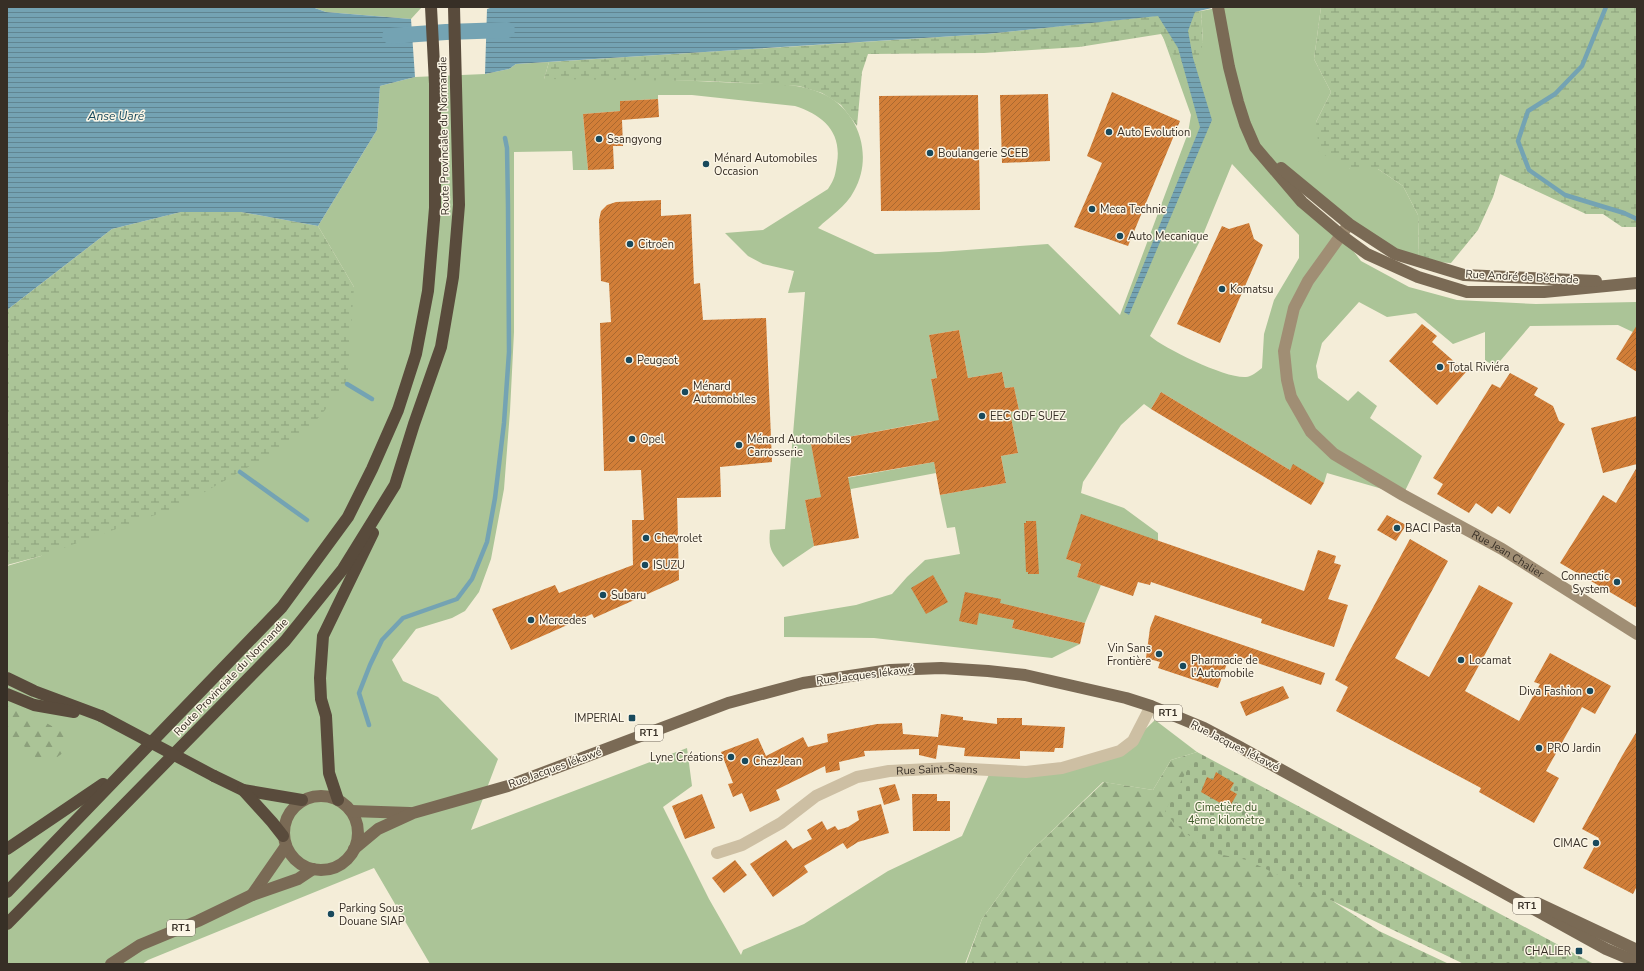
<svg xmlns="http://www.w3.org/2000/svg" width="1644" height="971" font-family="'Nunito Sans',sans-serif">
<defs>
<pattern id="forest-firs" width="22" height="20" patternUnits="userSpaceOnUse"><rect width="22" height="20" fill="#abc497"/><path d="M5 1l3.5 6h-7zM16 11l3.5 6h-7z" fill="#8ca07b"/></pattern>
<pattern id="wetland-marsh" width="20" height="14" patternUnits="userSpaceOnUse"><rect width="20" height="14" fill="#abc497"/><path d="M1 5h8M5 5V1M11 12h8M15 12V8" fill="none" stroke="#8ca07b"/></pattern>
<pattern id="cemetery-stones" width="16" height="16" patternUnits="userSpaceOnUse"><rect width="16" height="16" fill="#abc497"/><path d="M2 7V4a2 2 0 0 1 4 0v3zM10 15v-3a2 2 0 0 1 4 0v3z" fill="#8ca07b"/></pattern>
<pattern id="water-rules" width="6" height="5" patternUnits="userSpaceOnUse"><rect width="6" height="5" fill="#74a3b3"/><path d="M0 2.5h6" fill="none" stroke="#608591"/></pattern>
<pattern id="building-hatch" width="6" height="6" patternUnits="userSpaceOnUse"><rect width="6" height="6" fill="#d17e38"/><path d="M-1 1l2-2M0 6l6-6M5 7l2-2" fill="none" stroke="#aa682f"/></pattern>
</defs>
<rect width="100%" height="100%" fill="#f4edd8"/>
<g fill="#abc497" fill-rule="evenodd">
<polygon points="312,7 422,7 411,19 326,12"/>
<path d="M1237,7H1321L1314,59L1331,92L1316,122L1350,169H1378L1403,186L1418,215L1419,261L1395,254L1258,149L1341,235L1361,261L1409,287L1457,300L1536,304L1637,302V334L1618,325L1530,326L1495,367L1485,360V332L1453,344L1416,313L1387,317L1359,302L1322,343L1316,366L1318,378L1348,401L1358,391L1377,406L1370,418L1422,456L1403,495L1327,473L1324,483L1293,465L1290,470L1161,392L1151,409L1144,404L1121,425L1083,482L1081,493L1124,508L1158,533V541L1066,559L1081,564L1077,577L1101,585L1085,623L1017,607L1012,628L1080,644L1052,658L874,638L784,637V617L856,605L892,594L907,577L925,560L960,554L955,527L947,528L940,495L1006,483L1001,456L1018,453L1010,412L1019,410L1014,387L1005,388L1002,372L968,378L959,330L929,335L937,378L931,379L936,404L950,402L935,438L932,421L811,444L819,483L934,462L936,473L851,489V492L805,500L814,546L783,567C772,552 768,550 770,530L785,529L805,292L788,293L794,271L763,264L748,256L725,233L763,230L828,189C835,178 835,176 837,163C842,132 823,115 795,106L692,95H658V99L620,101V111L583,114L588,170H573L572,151L514,152V332L510,411L504,489L491,559L479,592L465,611L452,618L416,629L392,660L403,681L438,697L498,759L471,830L687,748L692,786L663,807L709,899L741,955L743,950L804,924L888,871L962,836L991,770L1062,768L1133,741L1155,720L1197,752L1171,760L1153,790L1103,782L1031,851L982,919L965,964H430L374,868L148,960L142,964H7V566L41,556L354,287L318,226L377,130L380,86L415,77L485,74L509,69L516,64L549,62L544,79C609,78 675,79 740,83C767,84 796,82 821,93C859,109 874,156 854,191C846,207 830,216 818,228L875,254L939,252L1048,244L1120,315L1188,133L1191,115L1162,34L1180,65L1203,42L1201,11L1217,8ZM1232,164L1299,235V258L1274,300L1264,334L1262,368C1258,371 1251,377 1246,377C1227,379 1165,349 1150,336L1202,237Z"/>
</g>
<g fill="url(#forest-firs)">
<polygon points="7,704 18,708 65,733 67,743 64,752 52,761 38,760 28,749 7,734"/>
<polygon points="1197,752 1205,764 1329,886 1331,900 1379,931 1449,964 966,964 982,919 1031,851 1104,782 1153,790 1171,760"/>
</g>
<g fill="url(#wetland-marsh)">
<polygon points="1321,7 1637,7 1637,227 1622,227 1603,214 1586,214 1500,174 1493,197 1478,230 1451,263 1419,261 1418,215 1403,186 1378,169 1350,169 1319,152 1316,122 1331,92 1314,59"/>
<polygon points="1201,11 1203,42 1197,65 1180,66 1161,34 1079,47 984,53 868,54 862,72 857,126 841,105 822,93 799,86 706,81 544,79 549,62 987,34"/>
<polygon points="181,212 241,212 318,226 354,287 347,384 303,436 180,506 41,556 7,565 7,310 112,229"/>
</g>
<polygon fill="url(#cemetery-stones)" points="1197,752 1594,964 1464,964 1247,860 1209,852 1174,823 1165,811"/>
<g fill="url(#water-rules)">
<polygon points="7,7 312,7 326,12 411,19 415,77 380,86 377,130 318,226 241,212 181,212 112,229 7,310"/>
<polygon points="493,7 1216,7 1195,12 1188,31 1193,58 1212,120 1129,315 1124,312 1200,127 1178,48 1158,16 987,34 516,64 509,69 485,74 487,9"/>
</g>
<g fill="none" stroke-linecap="round" stroke-linejoin="round">
<g stroke="#74a3b3" stroke-width="4.5">
<polyline points="1606,7 1582,66 1555,94 1528,111 1518,141 1529,170 1565,195 1624,213 1637,219"/>
<polyline points="347,384 372,399"/>
<polyline points="240,472 307,520"/>
<polyline points="369,725 359,693 370,665 382,640 403,618 457,599 472,579 487,542 495,498 504,423 509,352 508,206 507,148 505,138"/>
</g>
<polyline stroke="#74a3b3" stroke-width="16" points="390,36 446,32 507,30"/>
</g>
<g fill="url(#building-hatch)">
<polygon points="1112,92 1180,121 1128,246 1074,227 1102,163 1087,156"/>
<polygon points="1048,94 1050,161 1002,163 1000,95"/>
<polygon points="978,95 980,210 881,211 879,96"/>
<polygon points="658,99 659,117 622,120 623,146 613,146 614,169 588,170 583,114 620,111 620,101"/>
<polygon points="661,200 661,216 691,214 694,284 700,283 703,320 766,318 772,462 720,467 721,497 677,498 679,580 594,618 592,614 511,650 492,609 555,585 559,593 633,565 632,520 644,520 641,470 604,471 600,323 611,322 609,283 601,281 599,220 601,211 607,205 616,202"/>
<polygon points="1249,223 1254,239 1263,245 1220,343 1177,324 1222,226 1229,229"/>
<polygon points="1422,324 1437,336 1432,342 1466,372 1437,405 1389,361"/>
<polygon points="1637,325 1637,372 1616,359"/>
<polygon points="959,330 968,378 1002,372 1005,388 1014,387 1019,410 1010,412 1018,453 1001,456 1006,483 940,495 934,462 848,477 859,538 814,546 805,500 821,497 811,444 939,420 931,379 937,378 929,335"/>
<polygon points="1510,373 1538,388 1534,395 1553,406 1559,421 1565,424 1510,514 1498,506 1492,514 1476,503 1469,513 1437,494 1443,484 1433,478 1492,384 1500,388"/>
<polygon points="1161,392 1290,470 1293,464 1324,483 1311,505 1151,409"/>
<polygon points="1637,416 1637,464 1603,473 1591,428"/>
<polygon points="1637,467 1637,608 1560,563 1603,495 1616,503"/>
<polygon points="1081,514 1304,591 1318,550 1336,556 1334,563 1341,565 1328,599 1348,605 1334,647 1261,623 1262,619 1151,582 1150,585 1138,582 1133,596 1077,577 1081,564 1066,559"/>
<polygon points="1387,515 1406,525 1396,541 1377,530"/>
<polygon points="1026,521 1036,521 1039,574 1028,574 1028,572 1026,572 1024,523 1026,523"/>
<polygon points="1410,539 1448,561 1395,658 1429,677 1479,585 1513,603 1465,691 1519,721 1540,684 1534,682 1550,653 1611,686 1595,714 1582,707 1546,771 1559,778 1534,823 1479,792 1481,788 1336,711 1348,687 1335,680 1349,652"/>
<polygon points="933,575 948,602 926,614 911,588"/>
<polygon points="965,592 1001,599 1000,603 1085,623 1080,644 1012,628 1014,620 979,613 977,625 959,621"/>
<polygon points="1155,615 1325,673 1321,685 1240,657 1239,662 1229,658 1218,688 1158,668 1160,662 1146,658 1150,628"/>
<polygon points="1283,686 1289,698 1246,716 1240,702"/>
<polygon points="941,714 963,717 963,720 997,724 997,718 1022,718 1022,725 1065,727 1063,748 1055,748 1054,752 1020,751 1020,759 964,756 965,748 938,745 936,759 919,755 919,749 864,751 865,756 839,762 840,770 826,773 825,766 776,790 780,800 750,812 742,793 733,797 728,784 733,783 721,752 758,738 766,756 803,737 808,747 828,742 827,734 877,724 902,723 903,734 938,737"/>
<polygon points="1637,731 1637,886 1633,894 1583,868 1599,838 1582,829 1622,756"/>
<polygon points="1216,772 1234,783 1230,790 1237,794 1229,808 1201,792 1207,777 1213,780"/>
<polygon points="895,784 900,800 884,805 879,788"/>
<polygon points="702,794 715,828 685,839 672,806"/>
<polygon points="912,794 937,794 937,801 950,801 950,831 913,831"/>
<polygon points="881,804 889,833 858,842 847,849 843,843 804,866 808,872 773,897 750,864 786,840 793,849 812,839 807,830 822,821 827,830 835,826 838,830 848,827 859,820 857,811"/>
<polygon points="735,860 747,875 724,893 712,878"/>
</g>
<g fill="none" stroke-linecap="round" stroke-linejoin="round">
<path stroke="#cdbfa3" stroke-width="12" id="s1" d="M717,853L742,845L781,823L816,796L857,777L889,771L951,768L1026,772L1062,768L1120,751L1133,741L1151,706"/>
<path stroke="#a08e74" stroke-width="12" id="s2" d="M1349,224L1308,281L1294,308L1284,351L1287,380L1291,397L1311,432L1334,454L1403,495L1502,549L1637,634"/>
<g stroke="#7a6a55" stroke-width="12">
<polyline points="1218,7 1229,67 1238,102 1245,124 1255,147 1302,202 1341,235 1367,254 1418,277 1467,292 1544,292 1637,283"/>
<polyline points="1281,168 1349,224 1395,254 1464,275 1596,281"/>
<circle cx="321" cy="833" r="37"/>
<polyline points="351,811 410,813"/>
<polyline points="354,849 378,829 413,813 508,786 728,703 803,683 890,670 941,668 988,671 1025,675 1126,698 1151,706 1204,728 1238,746 1606,949 1637,962"/>
<polyline points="252,895 286,846"/>
<polyline points="1537,903 1637,950"/>
<polyline points="111,964 140,945 198,921 252,895 298,879 313,869"/>
</g>
<g stroke="#594b3c" stroke-width="12">
<polyline points="7,678 34,691 101,716"/>
<polyline points="7,694 34,705 74,712"/>
<polyline points="214,776 243,790 302,800"/>
<polyline points="243,790 272,822 283,836"/>
<polyline points="338,800 329,773 326,716 321,699 320,678 323,636 373,533"/>
<polyline points="7,849 103,784"/>
<polyline points="7,892 282,607 348,517 372,469 398,410 416,354 428,291 435,208 435,84 431,7"/>
<polyline points="7,924 285,641 343,569 395,485 414,424 441,347 453,277 459,205 454,7"/>
</g>
<polyline stroke="#594b3c" stroke-width="12" points="101,716 214,776"/>
</g>
<g fill="#18495c" stroke="#fbf5e5" stroke-width="1.5">
<circle cx="1109" cy="132" r="4"/>
<circle cx="599" cy="139" r="4"/>
<circle cx="930" cy="153" r="4"/>
<circle cx="706" cy="164" r="4"/>
<circle cx="1092" cy="209" r="4"/>
<circle cx="1120" cy="236" r="4"/>
<circle cx="630" cy="244" r="4"/>
<circle cx="1222" cy="289" r="4"/>
<circle cx="629" cy="360" r="4"/>
<circle cx="1440" cy="367" r="4"/>
<circle cx="685" cy="392" r="4"/>
<circle cx="982" cy="416" r="4"/>
<circle cx="632" cy="439" r="4"/>
<circle cx="739" cy="445" r="4"/>
<circle cx="1397" cy="528" r="4"/>
<circle cx="646" cy="538" r="4"/>
<circle cx="645" cy="565" r="4"/>
<circle cx="1617" cy="582" r="4"/>
<circle cx="603" cy="595" r="4"/>
<circle cx="531" cy="620" r="4"/>
<circle cx="1159" cy="654" r="4"/>
<circle cx="1461" cy="660" r="4"/>
<circle cx="1183" cy="666" r="4"/>
<circle cx="1590" cy="691" r="4"/>
<rect x="628" y="714" width="8" height="8" rx="2"/>
<circle cx="1539" cy="748" r="4"/>
<circle cx="731" cy="757" r="4"/>
<circle cx="745" cy="761" r="4"/>
<circle cx="1596" cy="843" r="4"/>
<circle cx="331" cy="914" r="4"/>
<rect x="1575" y="947" width="8" height="8" rx="2"/>
</g>
<g text-anchor="middle" dominant-baseline="central" stroke-width="3" stroke-linejoin="round" paint-order="stroke">
<g fill="#fbf5e5" stroke="#726a5f" stroke-width="1">
<rect x="1154" y="705" width="28" height="16" rx="3"/>
<rect x="635" y="725" width="28" height="16" rx="3"/>
<rect x="1513" y="898" width="28" height="16" rx="3"/>
<rect x="167" y="920" width="28" height="16" rx="3"/>
</g>
<g font-size="10" font-weight="bold" fill="#372f26">
<text x="1168" y="713">RT1</text>
<text x="649" y="733">RT1</text>
<text x="1527" y="906">RT1</text>
<text x="181" y="928">RT1</text>
</g>
<g font-size="11" fill="#372f26" stroke="#fbf5e5" text-anchor="start">
<text x="1117" y="132">Auto Evolution</text>
<text x="607" y="139">Ssangyong</text>
<text x="938" y="153">Boulangerie SCEB</text>
<text x="714" y="158">Ménard Automobiles<tspan x="714" dy="13">Occasion</tspan></text>
<text x="1100" y="209">Meca Technic</text>
<text x="1128" y="236">Auto Mecanique</text>
<text x="638" y="244">Citroën</text>
<text x="1230" y="289">Komatsu</text>
<text x="637" y="360">Peugeot</text>
<text x="1448" y="367">Total Riviéra</text>
<text x="693" y="386">Ménard<tspan x="693" dy="13">Automobiles</tspan></text>
<text x="990" y="416">EEC GDF SUEZ</text>
<text x="640" y="439">Opel</text>
<text x="747" y="439">Ménard Automobiles<tspan x="747" dy="13">Carrosserie</tspan></text>
<text x="1405" y="528">BACI Pasta</text>
<text x="654" y="538">Chevrolet</text>
<text x="653" y="565">ISUZU</text>
<text x="1609" y="576" text-anchor="end">Connectic<tspan x="1609" dy="13">System</tspan></text>
<text x="611" y="595">Subaru</text>
<text x="539" y="620">Mercedes</text>
<text x="1151" y="648" text-anchor="end">Vin Sans<tspan x="1151" dy="13">Frontière</tspan></text>
<text x="1191" y="660">Pharmacie de<tspan x="1191" dy="13">l'Automobile</tspan></text>
<text x="1469" y="660">Locamat</text>
<text x="1582" y="691" text-anchor="end">Diva Fashion</text>
<text x="624" y="718" text-anchor="end">IMPERIAL</text>
<text x="1547" y="748">PRO Jardin</text>
<text x="723" y="757" text-anchor="end">Lyne Créations</text>
<text x="753" y="761">Chez Jean</text>
<text x="1588" y="843" text-anchor="end">CIMAC</text>
<text x="339" y="908">Parking Sous<tspan x="339" dy="13">Douane SIAP</tspan></text>
<text x="1571" y="951" text-anchor="end">CHALIER</text>
</g>
<g font-size="11" fill="#372f26" stroke="#fbf5e5">
<text transform="translate(444 136) rotate(-91)">Route Provinciale du Normandie</text>
<text transform="translate(1522 277) rotate(3)">Rue André de Béchade</text>
<text stroke="none"><textPath href="#s2" startOffset="464">Rue Jean Chalier</textPath></text>
<text transform="translate(865 675) rotate(-7)">Rue Jacques Iékawé</text>
<text transform="translate(231 677) rotate(-46)">Route Provinciale du Normandie</text>
<text transform="translate(1235 746) rotate(27)">Rue Jacques Iékawé</text>
<text transform="translate(555 768) rotate(-20)">Rue Jacques Iékawé</text>
<text stroke="none"><textPath href="#s1" startOffset="241">Rue Saint-Saens</textPath></text>
</g>
<g font-size="11" fill="#3b5727" stroke="#fbf5e5">
<text x="1226" y="807">Cimetière du<tspan x="1226" dy="13">4ème kilomètre</tspan></text>
</g>
<g font-size="12" font-style="italic" fill="#18495c" stroke="#fbf5e5">
<text x="116" y="116">Anse Uaré</text>
</g>
</g>
<rect width="1644" height="971" fill="none" stroke="#372f26" stroke-width="16"/>
</svg>
